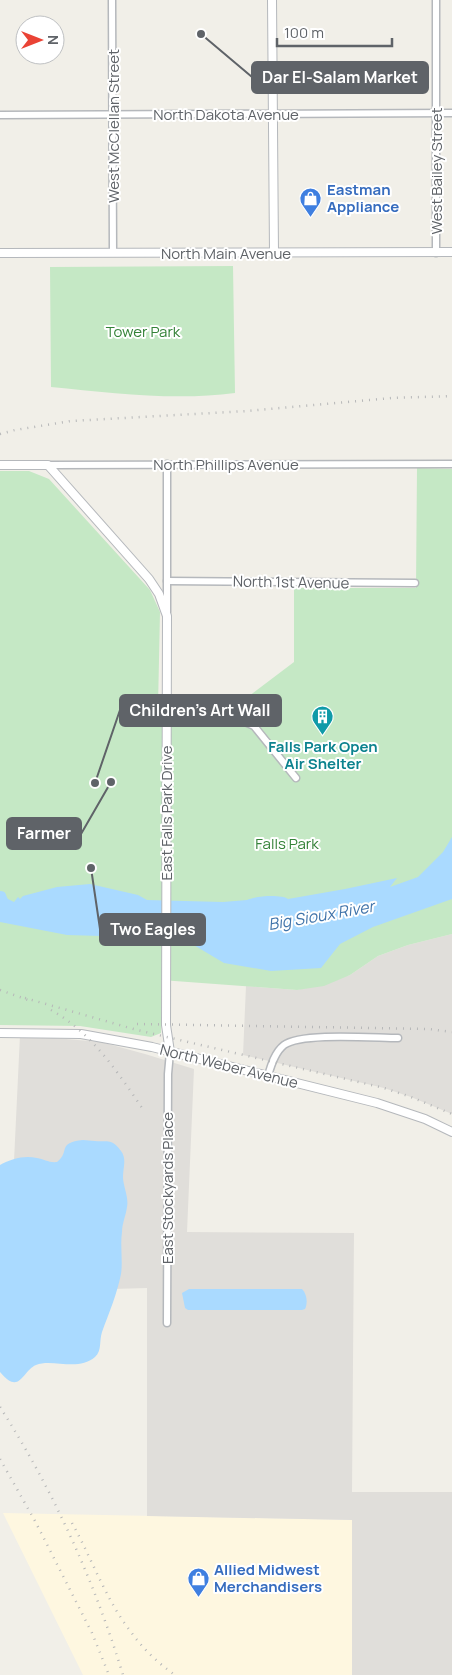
<svg xmlns="http://www.w3.org/2000/svg" width="452" height="1675" font-family="Manrope,sans-serif">
<rect width="100%" height="100%" fill="#f1efe8"/>
<polygon fill="#fef7e0" points="3,1513 352,1520 352,1675 83,1675"/>
<g fill="#e0deda">
<polygon points="452,934 452,1114 411,1097 384,1088 243,1055 246,986 297,990 350,975 378,956 408,945"/>
<polygon points="20,1035 101,1042 145,1054 194,1069 187,1232 354,1233 352,1492 452,1492 452,1675 352,1675 352,1520 147,1516 147,1288 112,1289 11,1224"/>
</g>
<g fill="#c5e8c5">
<path d="M233,266L235,393C176,401 111,393 51,387L50,267Z"/>
<polygon points="417,468 452,469 452,934 408,945 378,956 350,975 324,986 297,990 161,980 161,1033 151,1037 80,1026 0,1025 0,471 29,471 49,479 150,590 160,612 158,707 233,708 294,662 294,588 416,588"/>
</g>
<g fill="#aadaff">
<path d="M452,837V899L373,927L340,944L321,968L271,971L224,963L192,944L135,937L67,935L0,922V891C7,891 5,895 8,899L14,902L18,897L20,899L23,896L57,887L90,884L138,895L147,900L223,902L247,900C255,896 281,894 288,899L345,889L397,878L390,887L418,877L443,852Z"/>
<path d="M83,1140C87,1140 91,1141 95,1141C107,1142 112,1138 121,1151C127,1159 123,1167 123,1177C123,1186 129,1197 127,1207C126,1215 122,1224 122,1232C120,1246 123,1261 121,1274C117,1294 109,1313 102,1332C99,1341 102,1351 95,1357C78,1372 52,1358 36,1365C22,1371 20,1396 0,1372V1165C11,1159 24,1155 37,1158C44,1159 49,1163 57,1162C71,1151 56,1143 83,1140Z"/>
<path d="M189,1289H302C307,1294 308,1303 305,1309L302,1310H188L185,1308L182,1293Z"/>
</g>
<g fill="none" stroke-linecap="round" stroke-linejoin="round">
<defs>
<g id="minor">
<polyline points="112,0 113,252"/>
<polyline points="436,0 436,253"/>
<polyline points="0,115 452,113"/>
<polyline points="48,465 452,464"/>
<polyline points="167,581 415,583"/>
<polyline points="167,612 167,464"/>
<path d="M167,712C196,713 227,712 254,726L296,778"/>
<path d="M268,1076C271,1065 275,1052 284,1045C301,1032 375,1038 398,1038"/>
<polyline points="167,1323 168,1074 170,1052"/>
</g>
<g id="tertiary">
<polyline points="272,0 274,253"/>
<polyline points="0,253 452,252"/>
<polyline points="0,465 48,465 149,579 159,594 167,616 166,1025 170,1052"/>
<polyline points="0,1033 81,1034 152,1047 377,1103 425,1119 452,1132"/>
</g>
</defs>
<use href="#minor" stroke="#b5b8bc" stroke-width="9"/>
<use href="#tertiary" stroke="#b5b8bc" stroke-width="10"/>
<use href="#minor" stroke="#fff" stroke-width="6"/>
<use href="#tertiary" stroke="#fff" stroke-width="8"/>
<g stroke="#b6b7b8" stroke-width="2.5" stroke-dasharray="1 6" stroke-linecap="butt">
<polyline points="0,434 15,430 71,421 247,411 392,398 452,396"/>
<polyline points="0,990 31,1001"/>
<polyline points="25,998 137,1030 384,1088 411,1097 452,1114"/>
<path d="M51,1010C91,1032 117,1071 142,1108"/>
<polyline points="137,1024 429,1029 452,1032"/>
<path d="M0,1407C53,1490 94,1580 123,1675"/>
<polyline points="0,1459 35,1521 92,1633 109,1675"/>
<path d="M72,1523C92,1559 106,1600 131,1632C143,1649 158,1663 175,1675"/>
</g>
</g>
<defs>
<symbol id="shop-pin" viewBox="-11 -11 22 30"><path d="M0 17L-7.5 6A9.5 9.5 0 1 1 7.5 6Z" fill="#3f7fe0" stroke="#fff"/><path d="M-5-2.5h2.3a2.7 3.5 0 0 1 5.4 0H5L5.5 6h-11ZM-1.5-2.5h3a1.5 2.3 0 0 0-3 0Z" fill="#fff"/></symbol>
<symbol id="building-pin" viewBox="-11 -11 22 30"><path d="M0 17L-7.5 6A9.5 9.5 0 1 1 7.5 6Z" fill="#0f9aa8" stroke="#fff"/><path d="M-4-6H4V6H1V3H-1V6H-4ZM-2.5-4.3h1.7v1.8h-1.7ZM.8-4.3h1.7v1.8H.8ZM-2.5-1h1.7V.8h-1.7ZM.8-1h1.7V.8H.8Z" fill="#fff"/></symbol>
</defs>
<g fill-rule="evenodd">
<use href="#shop-pin" x="298" y="186" width="25" height="34"/>
<use href="#building-pin" x="310" y="704" width="25" height="34"/>
<use href="#shop-pin" x="186" y="1566" width="25" height="34"/>
</g>
<g text-anchor="middle" dominant-baseline="central" stroke-width="4" stroke-linejoin="round" paint-order="stroke">
<g font-size="15" fill="#5f6368" stroke="#fff">
<text x="226" y="114">North Dakota Avenue</text>
<text transform="translate(113 126) rotate(-90)">West McClellan Street</text>
<text transform="translate(436 171) rotate(-90)">West Bailey Street</text>
<text x="226" y="253">North Main Avenue</text>
<text x="226" y="464">North Phillips Avenue</text>
<text transform="translate(291 582) rotate(1)">North 1st Avenue</text>
<text transform="translate(166 813) rotate(-90)">East Falls Park Drive</text>
<text transform="translate(229 1066) rotate(14)">North Weber Avenue</text>
<text transform="translate(167 1188) rotate(-90)">East Stockyards Place</text>
</g>
<g font-size="15" font-weight="bold" fill="#366cbe" stroke="#fff" text-anchor="start">
<text x="327" y="189">Eastman<tspan x="327" dy="17">Appliance</tspan></text>
<text x="214" y="1569">Allied Midwest<tspan x="214" dy="17">Merchandisers</tspan></text>
</g>
<g font-size="15" fill="#348238" stroke="#fff">
<text x="143" y="331">Tower Park</text>
<text x="287" y="843">Falls Park</text>
</g>
<g font-size="15" font-weight="bold" fill="#0d838f" stroke="#fff">
<text x="323" y="746">Falls Park Open<tspan x="323" dy="17">Air Shelter</tspan></text>
</g>
<g font-size="16" font-style="italic" fill="#4174aa" stroke="#fff">
<text transform="translate(321 915) rotate(-10)">Big Sioux River</text>
</g>
</g>
<path fill="none" stroke="#5f6368" stroke-width="2" d="M201 34L252 77M95 783L120 710M111 782L81 834M91 868L100 929"/>
<g fill="#5f6368" stroke="#fff" stroke-width="2">
<circle cx="201" cy="34" r="5"/>
<circle cx="95" cy="783" r="5"/>
<circle cx="111" cy="782" r="5"/>
<circle cx="91" cy="868" r="5"/>
</g>
<g fill="#5f6368" stroke="#5f6368" stroke-width="2">
<rect x="252" y="62" width="176" height="31" rx="5"/>
<rect x="120" y="695" width="161" height="31" rx="5"/>
<rect x="7" y="818" width="74" height="31" rx="5"/>
<rect x="100" y="914" width="105" height="31" rx="5"/>
</g>
<g font-size="16" text-anchor="middle" font-weight="bold" fill="#fff">
<text x="340" y="83">Dar El-Salam Market</text>
<text x="200" y="716">Children's Art Wall</text>
<text x="44" y="839">Farmer</text>
<text x="153" y="935">Two Eagles</text>
</g>
<g transform="translate(40 40) rotate(90)"><circle r="24" fill="#ffffff" stroke="#bfc1c3"/>
<path d="M0-4L9 19L0 12L-9 19Z" fill="#ea4335"/>
<text y="-8" font-size="14" font-weight="bold" text-anchor="middle" fill="#5f6368">N</text>
</g>
<path d="M277 38v8h115v-8" fill="none" stroke="#5f6368" stroke-width="2.5"/>
<text x="284" y="38" font-size="15" fill="#5f6368" stroke="#ffffff" stroke-width="4" paint-order="stroke">100 m</text>
</svg>
